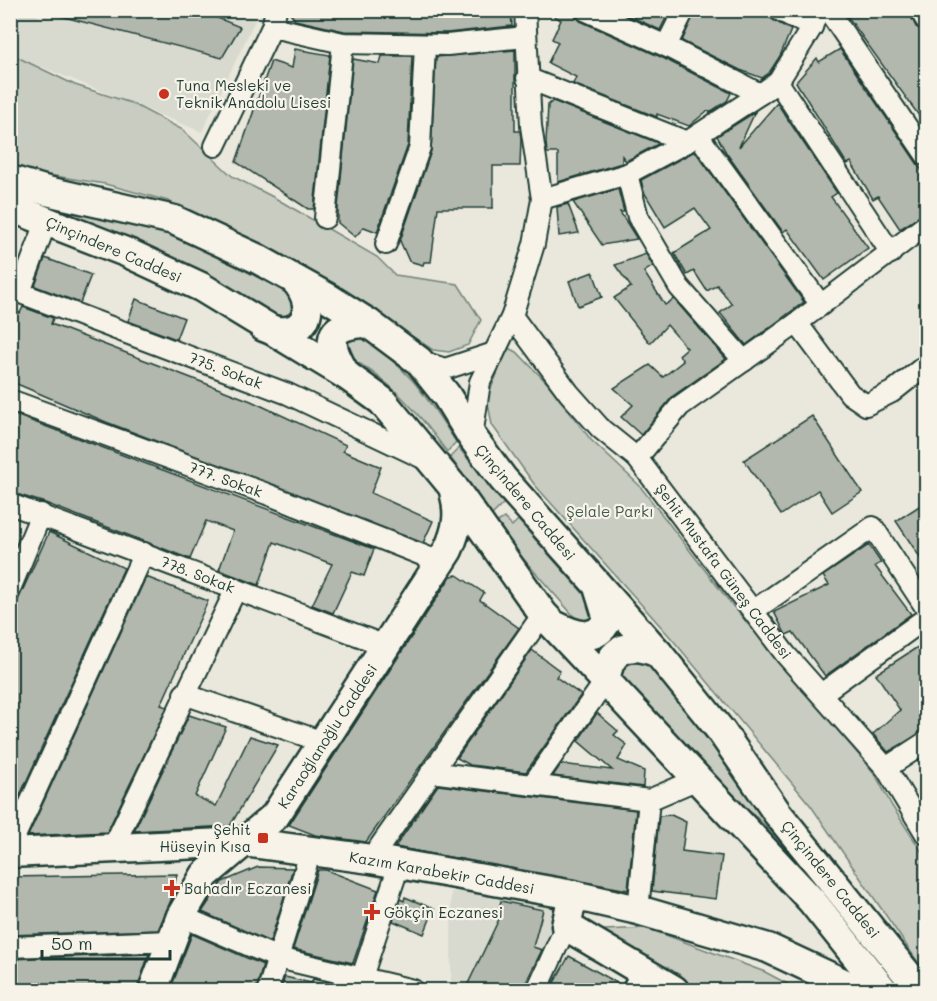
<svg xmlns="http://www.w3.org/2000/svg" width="937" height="1001" font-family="Mali,sans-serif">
<rect width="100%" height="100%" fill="#eae8dd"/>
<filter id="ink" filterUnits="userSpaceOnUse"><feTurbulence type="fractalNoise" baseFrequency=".0167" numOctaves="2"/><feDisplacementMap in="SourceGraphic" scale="12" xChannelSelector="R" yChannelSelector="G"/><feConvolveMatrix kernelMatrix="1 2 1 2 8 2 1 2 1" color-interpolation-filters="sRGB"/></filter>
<g filter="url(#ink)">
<g fill="#d9dacf">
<polygon points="48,10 228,10 256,18 202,132 17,57 11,69 11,11 32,11 42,19"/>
<polygon points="486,891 562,910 526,990 451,990 451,892"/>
</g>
<g fill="#c8ccc1" stroke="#74847a" stroke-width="1.5">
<polygon points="17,57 75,85 131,103 183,130 232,176 275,198 377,257 395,275 458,284 481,320 468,345 449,352 433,350 325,279 168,201 105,184 11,169 11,69"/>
<polygon points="57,207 146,226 176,236 293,295 293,313 288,317 279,317 208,275 56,210"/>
<path d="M359,336C408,366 426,396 456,442L447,452C419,413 389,378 346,356L343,341Z"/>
<polygon points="508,348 517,352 548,384 591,440 639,485 732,605 875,774 892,806 926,858 926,974 811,806 672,639 534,484 492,425 487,398"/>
<polygon points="459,448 504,503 492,515 450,457"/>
<polygon points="504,518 512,526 518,520 592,603 594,615 587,622 578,621 520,555 496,523"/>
<polygon points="633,660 646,661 657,670 784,845 625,685 621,674 624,663"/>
<polygon points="647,928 765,972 799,990 673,990 584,931"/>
</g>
<g fill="#b2b8ae" stroke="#1f3d34" stroke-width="1.5">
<polygon points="56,10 198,10 240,27 222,58 56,15"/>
<polygon points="288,10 511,10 512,26 447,33 344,31 295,20"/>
<polygon points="544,10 573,10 580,21 661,57 731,93 727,101 710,112 707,111 689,126 657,114 657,117 573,84 576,77 548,63 558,42 552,39 561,20"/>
<polygon points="616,10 670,10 660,30"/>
<polygon points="696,10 767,10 773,20 791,30 780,56 769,73 762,78 740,70 682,41"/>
<polygon points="843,10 908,10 916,27 927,32 927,127"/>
<polygon points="295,49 330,55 314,209 308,209 236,162 271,61 292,68"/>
<polygon points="840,49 927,178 927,212 900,229 878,196 873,199 851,162 847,164 796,82 817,58 819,62"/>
<polygon points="515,50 515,131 520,131 521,138 520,166 493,166 493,208 438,208 431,262 424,262 423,265 409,261 400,241 431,151 436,57"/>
<polygon points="382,56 412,56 408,145 377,232 364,227 355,237 338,223 338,207 353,59 380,64"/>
<polygon points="553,101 658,143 658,144 626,161 622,156 622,163 558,182 558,153 547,153 546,143 548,105"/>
<polygon points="777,103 837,193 831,197 868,248 824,280 787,229 783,232 727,154 717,136 755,112 739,147"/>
<polygon points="695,151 804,302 746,345 720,313 732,304 717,285 707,291 694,271 687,275 674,253 711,230 695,208 665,227 644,192 641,180"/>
<polygon points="618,189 624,212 620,212 637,239 602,245 573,202"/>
<polygon points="568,204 579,233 559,236 557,207"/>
<polygon points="646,254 653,266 644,272 665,305 674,299 726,359 673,396 641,435 621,417 633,405 614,388 650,365 663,377 683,361 679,355 687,348 667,325 650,343 614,298 631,287 615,265"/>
<polygon points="45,258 91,275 80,303 35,286"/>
<polygon points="593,272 602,297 578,306 569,281"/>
<polygon points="136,299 184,318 176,339 128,321"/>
<polygon points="23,307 53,318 51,324 251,401 346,445 343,451 381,467 371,493 433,521 423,543 106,422 10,381 10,309 20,313"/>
<polygon points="10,413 374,549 364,576 352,572 333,613 312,605 332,564 274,542 259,585 219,570 233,531 206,521 190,559 45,503 10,492"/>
<polygon points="812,416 862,492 832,512 818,490 781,515 744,460"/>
<polygon points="927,501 927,568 896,521"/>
<polygon points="49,532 124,568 10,817 10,618"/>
<polygon points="869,545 881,563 875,566 911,614 825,676 793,632 786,635 774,612 829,585 823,576"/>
<polygon points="457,575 484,593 480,600 519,628 366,842 315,835 289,825 451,576"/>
<polygon points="146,577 208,601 161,705 167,707 107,832 28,836"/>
<polygon points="927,641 927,730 888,752 873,734 900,710 876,674"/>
<polygon points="532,650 560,671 556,677 581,695 526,772 470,765 457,758"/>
<polygon points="597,713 618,731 614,735 627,745 618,760 644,771 643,787 553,776 561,764 612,770 578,741"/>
<polygon points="189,715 226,727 195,796 216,806 250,736 278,745 230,826 134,831"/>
<polygon points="438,785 636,810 628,890 395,847"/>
<polygon points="671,815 686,822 682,851 722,856 716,899 652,891 659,816"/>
<polygon points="258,867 293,868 270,942 202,912 222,882"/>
<polygon points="318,870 326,870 378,890 353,963 293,949"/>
<polygon points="177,874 171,900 158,930 10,935 10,877"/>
<polygon points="405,897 434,909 424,934 393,921 400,899 404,901"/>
<polygon points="501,901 543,910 533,947 542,950 522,990 465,990 500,917 497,916"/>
<polygon points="192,934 263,965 256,990 170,990"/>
<polygon points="149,954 137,990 10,990 10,959"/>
<polygon points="569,956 621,985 620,990 550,990"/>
<polygon points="285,977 311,983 313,979 344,986 342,990 280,990"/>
</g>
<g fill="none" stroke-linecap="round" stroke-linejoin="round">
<defs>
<g id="street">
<polyline points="585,10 666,46 760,94"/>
<polyline points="779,10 812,27"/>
<polyline points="828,10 926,155"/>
<polyline points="920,10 926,20"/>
<polyline points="272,27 343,43 447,45 525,37"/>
<polyline points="666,46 684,10"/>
<polyline points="527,78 687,142"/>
<polyline points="778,82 891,253"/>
<polyline points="698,135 821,305"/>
<polyline points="215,146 272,27 276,10"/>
<polyline points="627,174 638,217 679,287 744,361"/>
<polyline points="542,199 627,174 687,142 760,94 778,82 812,27 818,10"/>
<polyline points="325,218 343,43"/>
<polyline points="386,244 420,147 425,45"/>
<polyline points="10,289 288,394 427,460"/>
<polyline points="20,292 47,220"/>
<polyline points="512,316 569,393 601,429 637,458 786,655 886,768 926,834"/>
<polyline points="797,323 850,394 866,405 892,392 926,365"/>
<polyline points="420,361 445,369 494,353"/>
<polyline points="10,400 267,494 440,562"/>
<polyline points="472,437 480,382 512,316 534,244 542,199 531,126 525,10"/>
<polyline points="637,458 680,406 797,323 926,225"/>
<polyline points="10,504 386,646"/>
<polyline points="10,589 41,514"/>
<polyline points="753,611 873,527 926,608"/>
<polyline points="184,694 323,742"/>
<polyline points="821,694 926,618"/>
<polyline points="886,768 926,742"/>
<polyline points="431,772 649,800 698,779"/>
<polyline points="532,785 606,680"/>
<polyline points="10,847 144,553"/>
<polyline points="113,847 236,589"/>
<polyline points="371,859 543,614"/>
<polyline points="638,910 649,800"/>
<polyline points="181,916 278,958 413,990"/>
<polyline points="10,947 172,941"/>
<polyline points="361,980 399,865"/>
<polyline points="268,990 311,850"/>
<polyline points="537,990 566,926"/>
<polyline points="632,990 643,971"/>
</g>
<g id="secondary">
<polyline points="10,180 47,191 174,220 256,258 330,299 368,323 419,361 446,395 472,437 503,479 658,653 721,731 778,814 920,990"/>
<polyline points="10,207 128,253 201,287 346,375 382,401 454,488 543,614 812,901 883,990"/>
<path d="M264,327C301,343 322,311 295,280"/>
<path d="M346,375C326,342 325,324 368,323"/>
<path d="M554,625C574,635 596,644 608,619L599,590"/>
<path d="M606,680C608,647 632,641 658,653"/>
<polyline points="10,853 244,842 371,859 573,895 638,910 768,948 858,990"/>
<polyline points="573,895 566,926 674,990"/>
<path d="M153,990L181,916L205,875L275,816L448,550C458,528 460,513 454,491"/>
</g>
</defs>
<use href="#street" stroke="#1f3d34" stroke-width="24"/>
<use href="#secondary" stroke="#1f3d34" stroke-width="33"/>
<use href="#street" stroke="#f7f3e8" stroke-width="20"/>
<use href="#secondary" stroke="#f7f3e8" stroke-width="28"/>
</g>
</g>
<g fill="#c8321e" stroke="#f7f3e8" stroke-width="2">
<circle cx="164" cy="94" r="6"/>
<rect x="257" y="832" width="12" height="12" rx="3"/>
<path d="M169 879h6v6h6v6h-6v6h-6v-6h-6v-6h6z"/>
<path d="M369 903h6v6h6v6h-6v6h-6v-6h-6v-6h6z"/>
</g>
<g text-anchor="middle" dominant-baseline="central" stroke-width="4.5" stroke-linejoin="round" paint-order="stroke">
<g font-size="15" fill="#1f3d34" stroke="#f7f3e8" text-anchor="start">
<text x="176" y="85">Tuna Mesleki ve<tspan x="176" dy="17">Teknik Anadolu Lisesi</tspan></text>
<text x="251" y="829" text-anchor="end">Şehit<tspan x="251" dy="17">Hüseyin Kısa</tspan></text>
<text x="184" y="888">Bahadır Eczanesi</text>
<text x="384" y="912">Gökçin Eczanesi</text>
</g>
<g font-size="15" fill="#1f3d34" stroke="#f7f3e8">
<text transform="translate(114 249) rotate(23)">Çinçindere Caddesi</text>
<text transform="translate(226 370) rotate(21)">775. Sokak</text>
<text transform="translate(226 479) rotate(20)">777. Sokak</text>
<text transform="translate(526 502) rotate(50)">Çinçindere Caddesi</text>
<text transform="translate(724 571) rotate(53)">Şehit Mustafa Güneş Caddesi</text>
<text transform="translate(198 574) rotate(21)">778. Sokak</text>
<text transform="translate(327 736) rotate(-57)">Karaoğlanoğlu Caddesi</text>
<text transform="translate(442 872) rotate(10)">Kazım Karabekir Caddesi</text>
<text transform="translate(831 879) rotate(51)">Çinçindere Caddesi</text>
</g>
<g font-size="15" fill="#415a50" stroke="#f7f3e8">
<text x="610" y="511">Şelale Parkı</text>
</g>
</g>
<rect width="937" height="1001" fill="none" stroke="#f7f3e8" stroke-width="36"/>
<rect x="18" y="18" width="901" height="965" fill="none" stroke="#1f3d34" stroke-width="2" filter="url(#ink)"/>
<path d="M42 950v9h128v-9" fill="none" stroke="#1f3d34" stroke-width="3"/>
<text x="51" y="950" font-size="18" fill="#1f3d34" stroke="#f7f3e8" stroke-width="4.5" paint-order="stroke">50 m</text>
</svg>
